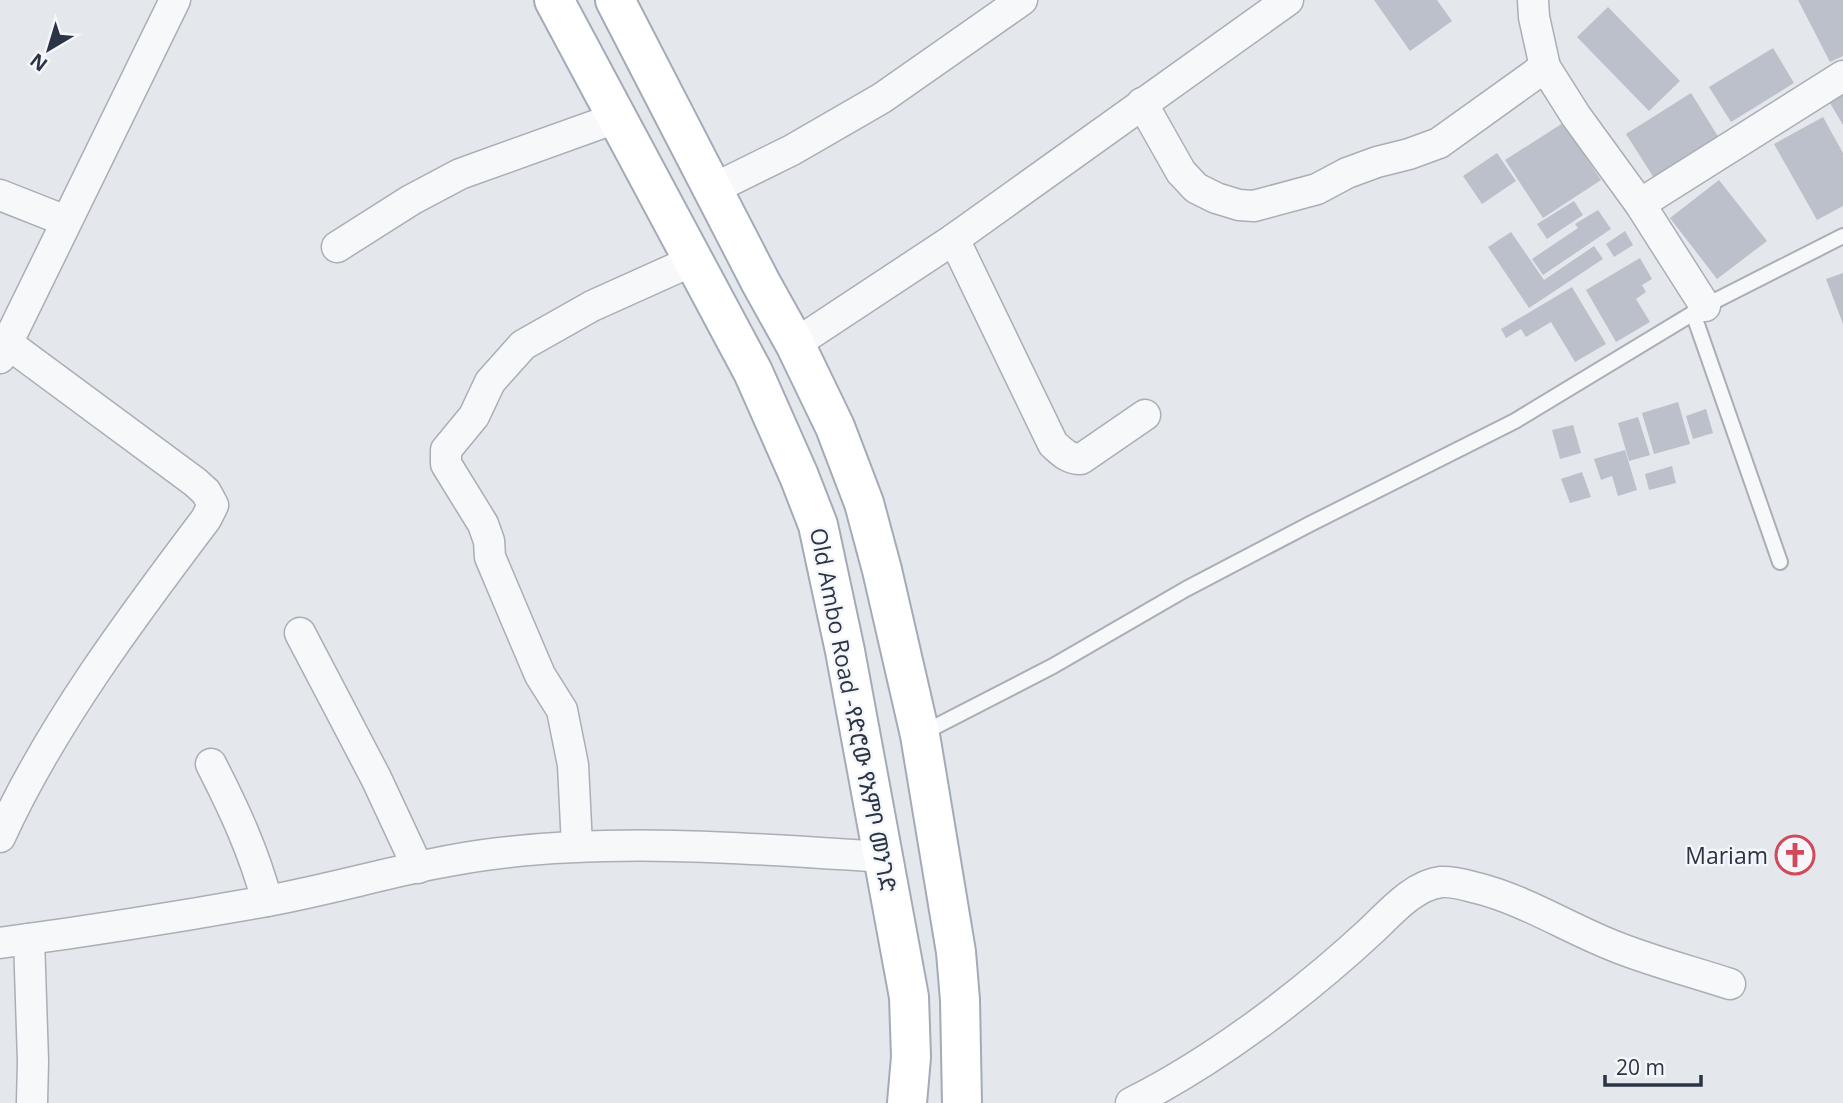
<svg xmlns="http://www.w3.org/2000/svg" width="1843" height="1103" font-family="'Open Sans','Noto Sans Ethiopic',sans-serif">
<rect width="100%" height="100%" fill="#e4e7ec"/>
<g fill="#bbc0ca">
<polygon points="1374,0 1437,0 1452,21 1410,51"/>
<polygon points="1798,0 1843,0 1843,56 1830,62"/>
<polygon points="1608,7 1680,81 1649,111 1577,37"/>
<polygon points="1773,48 1794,83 1731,122 1709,87"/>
<polygon points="1691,93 1719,138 1654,178 1626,134"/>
<polygon points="1843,95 1843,125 1830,103"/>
<polygon points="1823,117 1843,153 1843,206 1817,220 1774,144"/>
<polygon points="1563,123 1601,180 1543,218 1505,160"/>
<polygon points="1497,153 1516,181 1482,204 1463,176"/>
<polygon points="1719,180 1767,241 1717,279 1670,218"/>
<polygon points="1574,201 1583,215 1547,239 1537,224"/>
<polygon points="1598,210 1611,229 1543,275 1532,259 1578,228 1575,224"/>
<polygon points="1625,231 1633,245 1614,257 1606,244"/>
<polygon points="1511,232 1544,280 1594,246 1603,259 1529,308 1488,247"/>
<polygon points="1640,258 1652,279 1642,285 1646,292 1636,299 1650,322 1616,342 1586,290"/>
<polygon points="1843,273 1843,324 1826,279"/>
<polygon points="1572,287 1606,344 1575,362 1551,322 1526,337 1521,329 1506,338 1501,329"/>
<polygon points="1678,402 1690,444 1654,454 1642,413"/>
<polygon points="1706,409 1713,433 1693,439 1686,416"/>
<polygon points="1638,417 1650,455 1629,461 1618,423"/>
<polygon points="1573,425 1581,453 1560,459 1552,430"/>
<polygon points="1625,450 1637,490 1618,496 1612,476 1601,480 1594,459"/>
<polygon points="1672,466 1676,483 1649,490 1645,474"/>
<polygon points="1582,472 1591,497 1570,503 1561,479"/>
</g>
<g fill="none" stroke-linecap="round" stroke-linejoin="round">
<defs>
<g id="lane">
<polyline points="1693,313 1780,562"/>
<polyline points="921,734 1053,666 1186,589 1310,524 1515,421 1705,306 1843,236"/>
</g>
<g id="street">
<polyline points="1533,0 1534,17 1545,67 1576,116 1640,204 1705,306"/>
<polyline points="1142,103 1181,172 1196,188 1216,198 1239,205 1254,206 1317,189 1347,173 1377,162 1409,154 1439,143 1545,67"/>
<polyline points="713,189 792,150 882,98 1022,0"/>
<polyline points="0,195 66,221"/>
<polyline points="1640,204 1843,76"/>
<path d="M954,239L1053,444C1062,452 1068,459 1081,459L1145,415"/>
<polyline points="337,247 411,200 460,174 616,118"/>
<polyline points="795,344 954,239 1288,0"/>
<polyline points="0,358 175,0"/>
<polyline points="300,633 376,778 418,868"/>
<path d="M211,764C234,809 254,852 267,901"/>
<path d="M0,837C51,725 132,617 206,519L213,505L206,492L195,482L7,343"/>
<polyline points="577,846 573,765 562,710 540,675 517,621 490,557 489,541 483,524 446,464 446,450 474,416 490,382 523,345 592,306 692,261"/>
<polyline points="29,939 33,1061 32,1103"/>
<path d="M0,943C89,931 178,917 267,901C344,887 421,862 500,853C627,838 758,849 885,857"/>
<path d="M1131,1103C1215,1061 1303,994 1372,930C1390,913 1414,885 1441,882C1453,881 1465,885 1477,888C1528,901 1571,930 1619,948C1655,962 1693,972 1730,984"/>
</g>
<g id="primary">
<polyline points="554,0 753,372 799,476 818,525 845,651 909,997 911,1057 907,1103"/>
<polyline points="615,0 761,283 795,344 835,427 864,503 882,570 920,735 956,952 960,1000 962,1103"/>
</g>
</defs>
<use href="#lane" stroke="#a9aeb7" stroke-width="18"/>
<use href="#street" stroke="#a9aeb7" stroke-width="33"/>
<use href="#primary" stroke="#a3abb8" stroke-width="42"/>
<use href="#lane" stroke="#f7f8fa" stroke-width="14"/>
<use href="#street" stroke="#f7f8fa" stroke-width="30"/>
<use href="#primary" stroke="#fff" stroke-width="38"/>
</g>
<defs>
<symbol id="church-ring" viewBox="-11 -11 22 22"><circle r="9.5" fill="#f4f6f9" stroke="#d1495b" stroke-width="1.5"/><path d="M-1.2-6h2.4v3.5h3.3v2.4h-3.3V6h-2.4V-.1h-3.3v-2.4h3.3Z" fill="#d1495b"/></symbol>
</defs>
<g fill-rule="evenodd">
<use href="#church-ring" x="1773" y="833" width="44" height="44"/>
</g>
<g text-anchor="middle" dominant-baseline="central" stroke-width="5" stroke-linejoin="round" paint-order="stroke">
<g font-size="23" fill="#2b3445" stroke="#f4f6f9">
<text transform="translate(854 710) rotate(79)">Old Ambo Road -የድሮው የአምቦ መንገድ</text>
</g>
<g font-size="23" fill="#2b3445" stroke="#f4f6f9" text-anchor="end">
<text x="1768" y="855">Mariam</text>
</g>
</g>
<g transform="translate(49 49) rotate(218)" stroke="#f4f6f9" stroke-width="5" paint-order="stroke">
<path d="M0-5L12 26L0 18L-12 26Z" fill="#2b3445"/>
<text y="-10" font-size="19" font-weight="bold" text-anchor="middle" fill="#2b3445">N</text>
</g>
<path d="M1605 1075v10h96v-10" fill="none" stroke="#2b3445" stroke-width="3.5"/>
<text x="1616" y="1075" font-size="21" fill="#2b3445" stroke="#f4f6f9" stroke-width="5" paint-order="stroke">20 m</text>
</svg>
